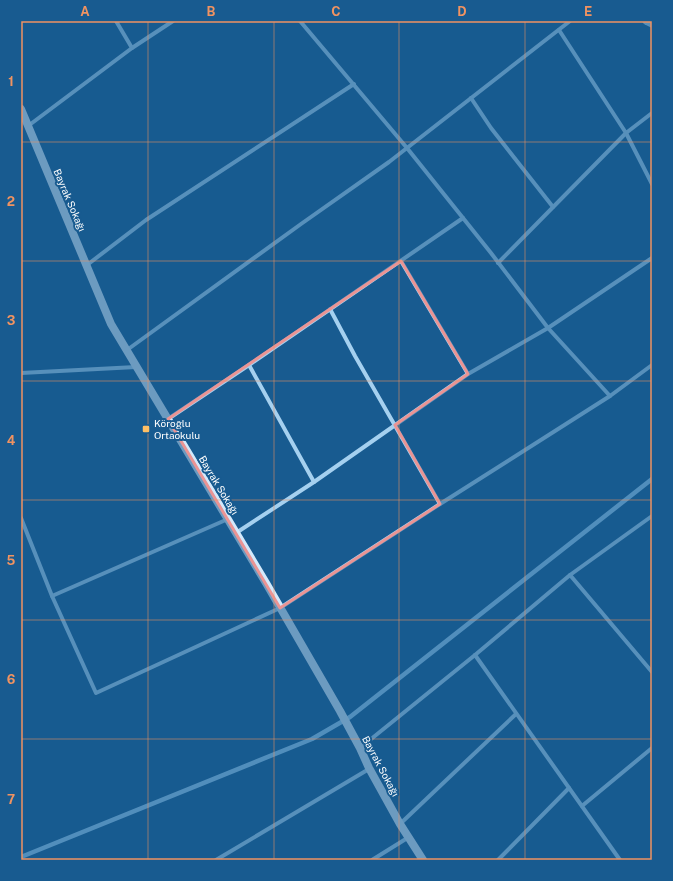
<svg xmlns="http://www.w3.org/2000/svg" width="673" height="881" font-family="'Public Sans',sans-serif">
<rect width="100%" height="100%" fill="#185b90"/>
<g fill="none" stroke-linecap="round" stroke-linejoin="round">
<polyline stroke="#98cdf2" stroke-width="4.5" points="21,857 312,739 350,717 652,479"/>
<g stroke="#a5d0ef" stroke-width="4">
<polyline points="116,21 132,48"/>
<polyline points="300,21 407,148 491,253 548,328 610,396"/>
<polyline points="559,30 626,133 652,184"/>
<polyline points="471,98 491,128 553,207"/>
<polyline points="28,126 132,48 173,21"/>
<polyline points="401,261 468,374"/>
<polyline points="498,263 626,133 652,113"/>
<polyline points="87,265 146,220 354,84"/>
<polyline points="330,309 355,356 440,504"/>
<polyline points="127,350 301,224 389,162 570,21"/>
<polyline points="249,365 314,482"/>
<polyline points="21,373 136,367"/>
<polyline points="168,419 249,365 463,218"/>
<polyline points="21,518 52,596 96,693 280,608 440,504 610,396 652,365"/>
<polyline points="236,533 314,482 468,374 548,328 652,258"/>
<polyline points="570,575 652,672"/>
<polyline points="52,596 228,519"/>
<polyline points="475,655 620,860"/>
<polyline points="360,748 475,655 570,575 652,516"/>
<polyline points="582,806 652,748"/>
<polyline points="400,824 516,714"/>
<polyline points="216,860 369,769"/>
<polyline points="372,860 409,837"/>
<polyline points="498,860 569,788"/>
</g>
<polyline stroke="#a5d0ef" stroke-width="7" points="646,21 652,24"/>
<polyline stroke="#d3e9fb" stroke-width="8" points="21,109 111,324 266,583 340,711 360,748 369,768 400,824 423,860"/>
</g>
<path d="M0 0H673V881H0ZM401,261L468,374L395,425L440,504L280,608L168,419Z" fill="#185b90" fill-opacity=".55" fill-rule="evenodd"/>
<path fill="none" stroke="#ea9494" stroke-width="3" stroke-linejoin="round" d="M401,261L468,374L395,425L440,504L280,608L168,419Z"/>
<path fill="none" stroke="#f09361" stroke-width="1" stroke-opacity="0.55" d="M148,21V860M274,21V860M399,21V860M525,21V860M21,142H652M21,261H652M21,381H652M21,500H652M21,620H652M21,739H652"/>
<rect fill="#ffbf64" stroke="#185b90" stroke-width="1.5" x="142" y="425" width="8" height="8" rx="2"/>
<g text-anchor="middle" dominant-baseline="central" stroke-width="4" stroke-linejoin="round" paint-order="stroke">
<g font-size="10" fill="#fff" stroke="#185b90">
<text transform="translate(70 200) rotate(67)">Bayrak Sokağı</text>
<text transform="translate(219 485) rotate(59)">Bayrak Sokağı</text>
<text transform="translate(381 766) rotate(62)">Bayrak Sokağı</text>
</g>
<g font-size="10" fill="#fff" stroke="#185b90" text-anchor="start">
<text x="154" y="423">Köroğlu<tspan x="154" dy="12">Ortaokulu</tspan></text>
</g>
</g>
<rect width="673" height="881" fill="none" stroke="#185b90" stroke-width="44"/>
<rect x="22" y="22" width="629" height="837" fill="none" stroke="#f09361" stroke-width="1.5"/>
<g font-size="13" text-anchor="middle" font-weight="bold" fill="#f09361">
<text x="85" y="16">A</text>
<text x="211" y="16">B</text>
<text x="336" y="16">C</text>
<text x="462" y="16">D</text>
<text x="588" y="16">E</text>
<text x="11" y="86">1</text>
<text x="11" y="206">2</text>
<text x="11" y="325">3</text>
<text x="11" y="445">4</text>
<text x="11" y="565">5</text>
<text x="11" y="684">6</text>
<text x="11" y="804">7</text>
</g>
</svg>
